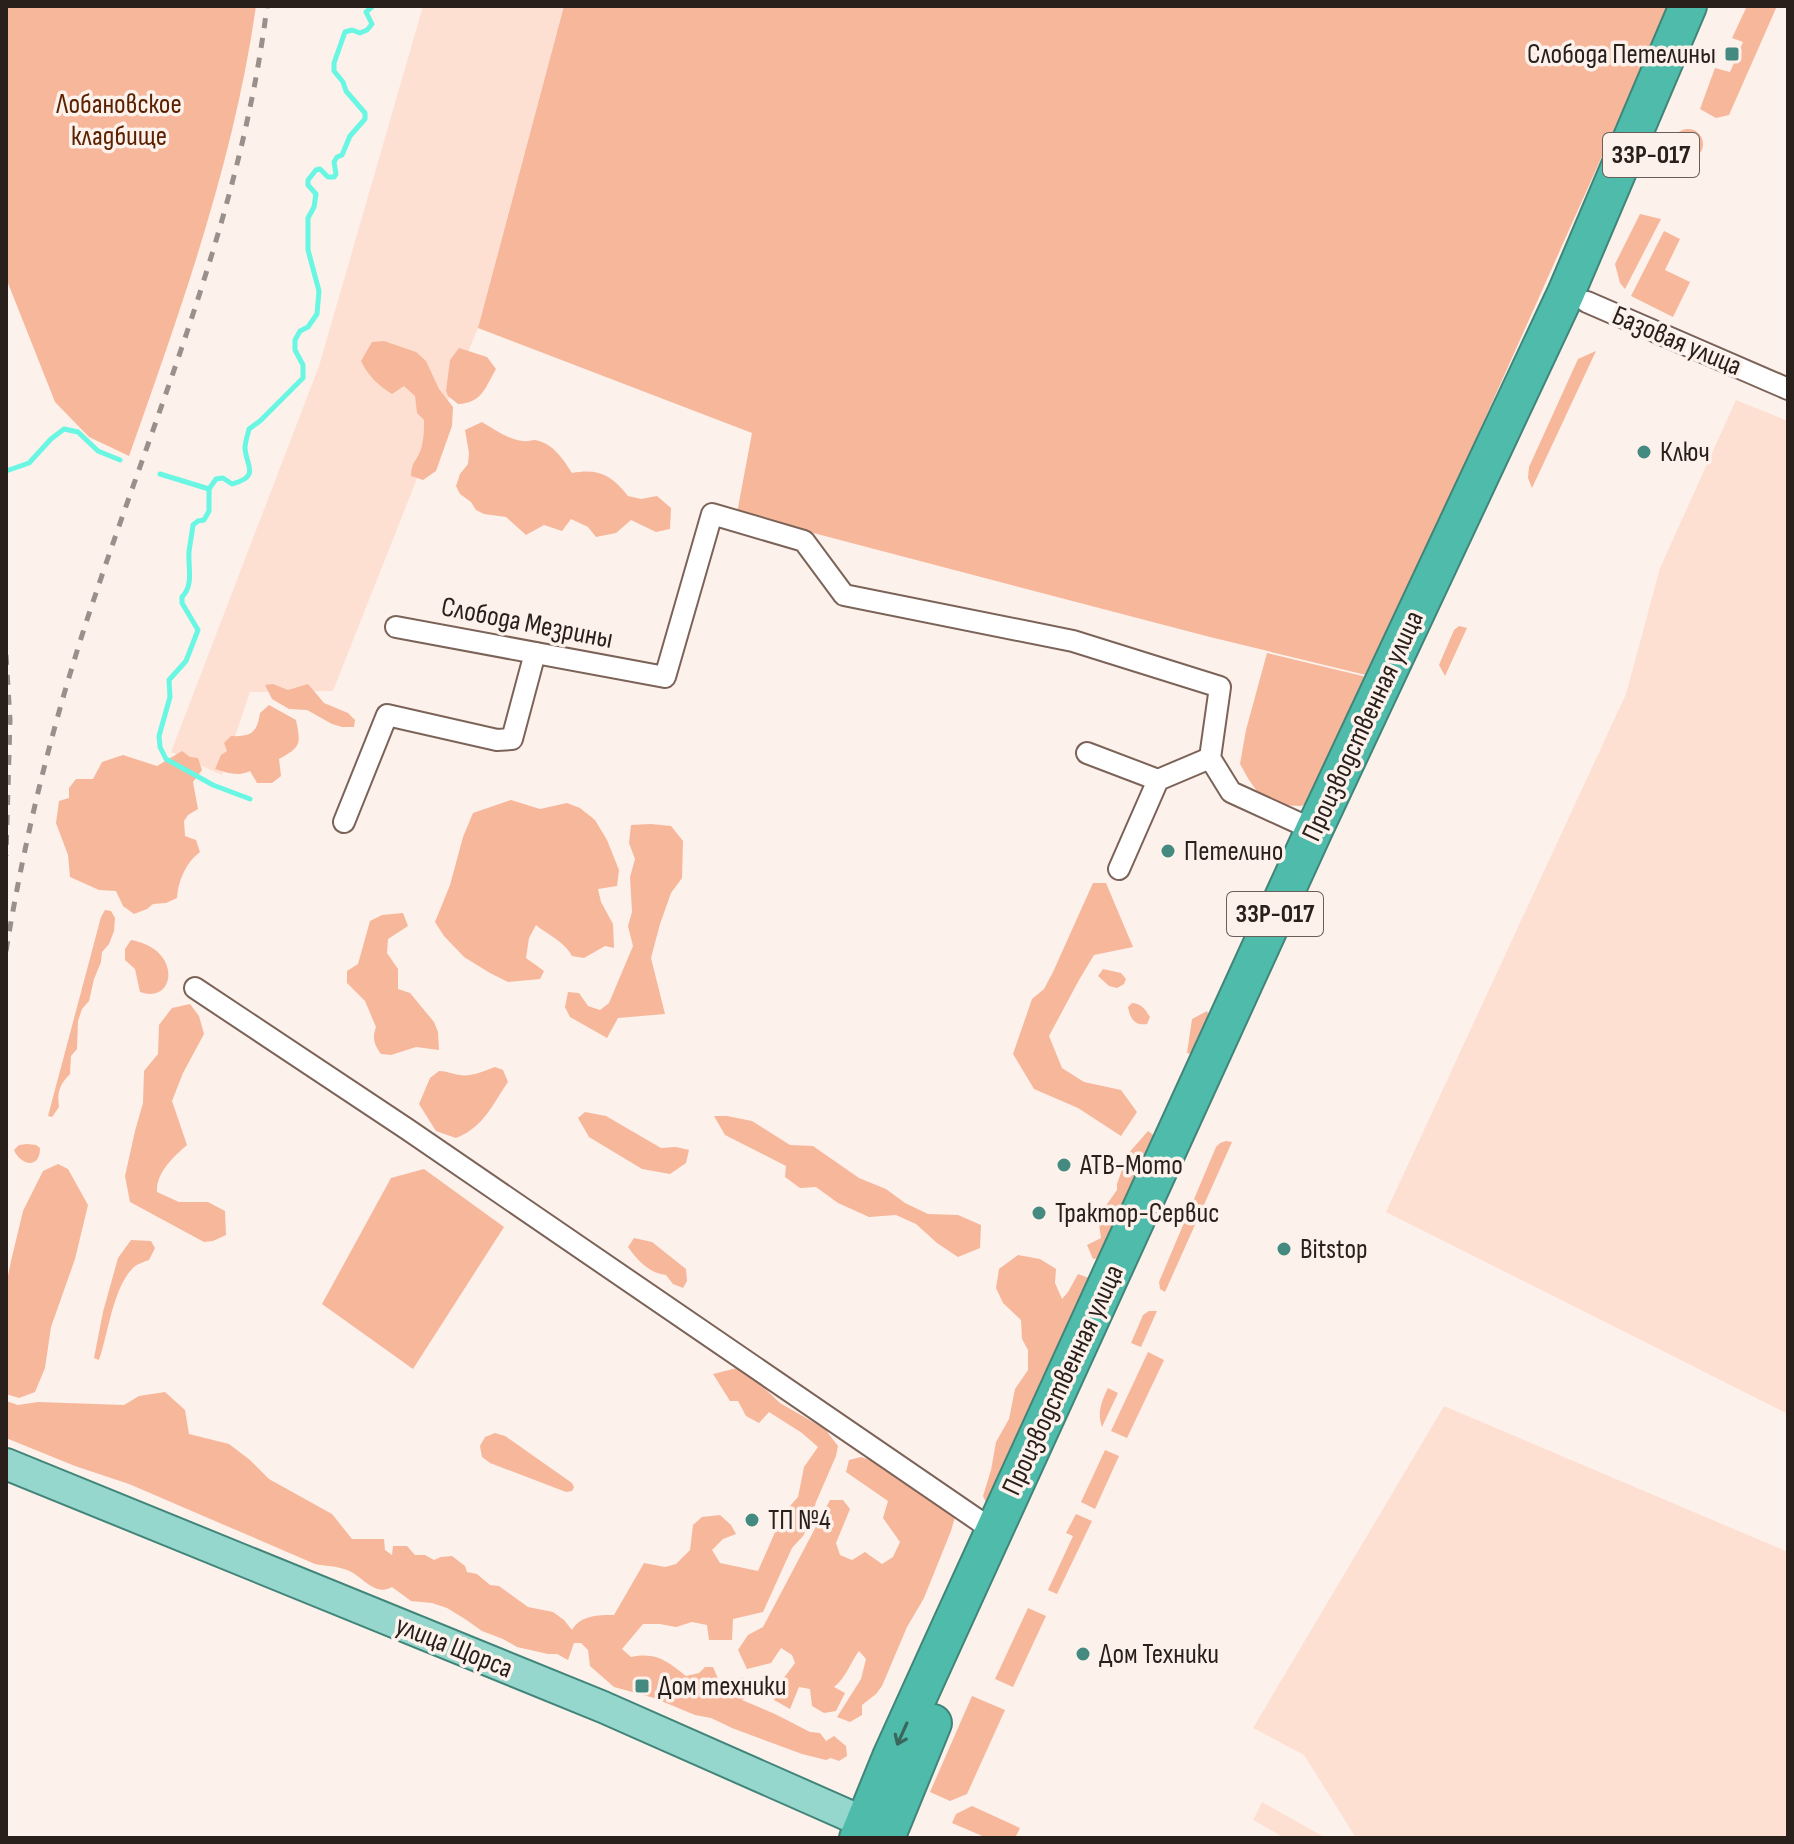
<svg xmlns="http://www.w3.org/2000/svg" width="1794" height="1844" font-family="'Sofia Sans Condensed',sans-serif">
<rect width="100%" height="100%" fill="#fdf1ec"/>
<g fill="#fee0d3">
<polygon points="423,6 564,6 478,328 441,418 333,691 250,692 222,775 171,752 319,366"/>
<polygon points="1736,400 1788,421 1788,1414 1386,1212 1626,694 1660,568"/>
<polygon points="1444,1406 1788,1552 1788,1838 1356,1838 1304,1755 1253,1728"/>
<polygon points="1262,1802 1326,1838 1285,1838 1253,1820"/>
</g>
<g fill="#f7b79b">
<path d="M6,6H256C234,161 181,309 129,456L89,437L55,402L6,278Z"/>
<polygon points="564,6 1669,6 1370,676 1210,637 737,513 752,433 478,328"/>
<polygon points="1747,6 1777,6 1729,115 1716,118 1700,109 1715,68 1730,72 1743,42 1732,38"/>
<circle cx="1688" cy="144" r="15"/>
<polygon points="1640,214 1661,219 1625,289 1620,283 1615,264"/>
<polygon points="1664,231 1680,239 1665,270 1690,282 1673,317 1631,296"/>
<path d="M384,341L416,352L426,361L439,389L453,407L452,426L436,471L423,480L411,476C412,460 416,463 421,449C424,439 424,430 424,420L417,413L415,396L404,386L392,394C378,385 369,377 361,361L372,342Z"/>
<path d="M459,348L487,357L496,369C485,388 482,403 458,404L448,396L446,391L450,360Z"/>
<polygon points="1596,351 1532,488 1528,478 1529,467 1578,359"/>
<path d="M482,422C494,429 509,440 523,441C527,442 531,440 535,440C553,443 563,459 572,473C598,468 612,475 628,496L641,499L657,496L671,508L670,529L656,532L631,520L616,533L596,537L588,527L571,519L562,531L544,525L526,535L506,517L484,514L476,510L471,502L460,494L456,486L460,474L468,464L469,453L465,430Z"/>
<polygon points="1459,626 1467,628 1445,676 1439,665 1454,630"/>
<polygon points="1267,653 1375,679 1319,799 1301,806 1279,805 1259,794 1249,780 1240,764 1246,730"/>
<polygon points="273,684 288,690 308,684 324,703 348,713 355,720 354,727 342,727 332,724 307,710 289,709 272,699 265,685"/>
<path d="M269,705L296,720C301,744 301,747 279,759L281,776L272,783H257L250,771C238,777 228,773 215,769L221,755L227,751L224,743L231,736C251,737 257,733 260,713Z"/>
<path d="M182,751L190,757L198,758L202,770L193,782L198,809L188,815L184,821L185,836L196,840L200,852C186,862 178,881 177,898L166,903L153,904L147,909L134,914L123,906L116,891L99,890L70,877L68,855L56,823L59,801L69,798V788L76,779H93L102,762L123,755L157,766Z"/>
<path d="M511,800L540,809L567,803L580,808L595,820L607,840L619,870L617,886L598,889L601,902L613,924L614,948L605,946L584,958L572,956C565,942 548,935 536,925L529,938L526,958L544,971L540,979L508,982L490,973L464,957L444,936L435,922L450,885L463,837L473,813Z"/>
<polygon points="651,824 671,826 683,841 682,878 671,893 660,924 651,958 665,1014 618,1018 607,1038 570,1017 565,1007 568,992 579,993 588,1006 600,1010 609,1003 633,946 628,926 632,912 630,877 635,859 629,843 631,825"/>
<polygon points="1093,883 1106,883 1133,947 1094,955 1079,980 1049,1036 1062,1068 1084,1082 1121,1090 1137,1112 1121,1136 1078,1108 1034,1089 1013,1054 1032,999 1044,989 1053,972"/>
<path d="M105,910L111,911L115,918L114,931L109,944L102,952L101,962L94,979L89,1001L82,1009L78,1021L77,1049L71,1056L70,1074C59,1085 57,1093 59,1107L52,1117L48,1116L101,917Z"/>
<path d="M403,913L408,926L388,939L387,953L398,969V989L410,993L434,1022L438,1032L439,1050L416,1047L391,1055L381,1054C374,1044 372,1038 376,1027L365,1001L347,983V971L358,964L370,921L382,915Z"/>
<path d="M131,940C183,949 176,1005 140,992L135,969L125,960V949Z"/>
<polygon points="1103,969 1121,973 1126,979 1124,984 1117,988 1109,986 1098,976"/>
<path d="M1132,1003C1142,1004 1145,1009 1150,1017L1147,1024C1134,1026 1130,1018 1128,1007Z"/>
<path d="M190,1004L199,1016L204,1034L183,1073L172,1101L187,1145C173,1157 156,1173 157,1192L179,1202H208L225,1211L226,1235L213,1241L204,1242L130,1202L125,1176L135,1131L143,1103L144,1071L158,1054L159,1025L172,1008Z"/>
<polygon points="1207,1011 1212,1023 1195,1055 1187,1053 1192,1019"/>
<path d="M495,1067L503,1070L508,1082C492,1105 484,1127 456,1138L436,1131L419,1104L430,1078L439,1071C447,1071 452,1074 460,1075C471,1077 484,1071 495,1067Z"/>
<polygon points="585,1112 606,1116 661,1148 676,1147 689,1150 686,1163 670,1174 642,1169 589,1137 578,1118"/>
<polygon points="714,1116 727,1116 752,1121 790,1145 813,1146 859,1178 886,1189 905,1203 928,1214 958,1215 981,1225 980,1248 958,1257 937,1243 916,1224 896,1215 869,1217 838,1203 816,1187 800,1188 785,1177 786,1166 725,1135"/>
<polygon points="1148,1131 1156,1137 1110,1257 1093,1259 1087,1245 1101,1238 1098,1217 1117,1190 1117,1184 1127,1155"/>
<polygon points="1226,1141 1232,1142 1165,1292 1160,1289 1159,1282 1216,1147 1220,1143"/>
<path d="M27,1144L36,1145L40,1148C40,1170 20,1165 14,1150L19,1145Z"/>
<polygon points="58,1164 68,1169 88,1205 75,1259 51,1327 45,1368 35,1392 19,1398 6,1394 6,1286 11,1261 23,1211 43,1171"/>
<polygon points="424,1169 504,1227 413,1369 322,1304 391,1178"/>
<path d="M634,1238L652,1242L686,1269L687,1281L683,1288L673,1284L666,1275C649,1273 638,1261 628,1247Z"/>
<path d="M131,1240L151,1241L155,1248L149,1260C144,1262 136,1264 132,1269C113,1289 108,1334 99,1360L94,1358L103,1312L118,1258Z"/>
<polygon points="1018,1255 1040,1259 1056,1269 1055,1283 1062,1299 1068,1292 1078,1274 1097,1281 987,1505 983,1496 991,1470 996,1442 1009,1419 1015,1389 1028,1370 1028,1350 1022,1339 1021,1320 1003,1303 996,1288 999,1269"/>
<polygon points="1149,1311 1157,1311 1141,1347 1131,1343 1143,1315"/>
<polygon points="1148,1352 1164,1360 1127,1438 1111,1431"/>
<path d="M741,1367L752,1372L764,1388L780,1403L825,1429L838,1446L836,1456L816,1502L810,1522L803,1536L792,1548L763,1612L733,1619L732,1640H709L707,1625L692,1622L676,1627L660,1624H643L622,1649L631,1657C658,1652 666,1661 686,1676L699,1673L705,1667H713L719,1681L727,1687L734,1684L742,1677L751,1681L754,1693L742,1700L775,1714L810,1732L820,1733L826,1741L834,1736L846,1746L847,1756L839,1761L831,1758L826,1760L802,1754L732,1728L711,1718L695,1715L654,1698L614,1687L590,1666L588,1650L581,1643H574L568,1660L557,1654H548L517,1647L503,1639L482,1631L465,1619L447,1608L432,1603L411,1601L392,1587C374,1597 363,1576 347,1570C337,1566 325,1566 315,1564L129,1484L75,1466L6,1438V1401L18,1405L38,1402L124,1405L139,1396L165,1392L185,1410L189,1434L229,1444L250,1460L269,1479L332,1514L352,1539H384L385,1550L392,1555L393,1546H407L415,1555H425L434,1560L441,1557L452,1556L465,1566L467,1572L477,1574L490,1585L499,1586L528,1607L553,1612L564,1620L572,1630C581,1615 598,1615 614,1615L644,1563L665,1567L676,1564L690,1550L693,1525L702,1517L720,1515L731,1525L736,1534L723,1539L712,1550L720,1563L758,1571L783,1514L798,1497L804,1467L818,1447L802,1433L769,1412L759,1423L746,1416L738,1401H730L713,1374Z"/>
<path d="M1108,1388L1118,1393L1102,1427C1097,1413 1101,1402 1108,1388Z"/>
<polygon points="495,1433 505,1436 572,1483 574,1487 572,1491 566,1492 490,1463 482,1457 480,1446 485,1437"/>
<polygon points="1105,1450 1119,1456 1095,1509 1081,1502"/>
<path d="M861,1457L876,1462L953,1510L955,1517L951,1531L924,1598L907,1627L882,1686L876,1694L862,1705V1715L850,1722L837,1717L861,1679L866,1659L859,1651C850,1663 846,1678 834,1687L845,1693L836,1711L824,1713L812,1706L810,1689L799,1687L790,1709L774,1700L780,1683L795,1663L792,1655L781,1648L771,1663L747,1669L738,1650L748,1635L763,1627L830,1500H843L850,1509L836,1543L840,1555L852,1560L865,1552L882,1564L893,1557L900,1542L883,1518L888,1501L846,1472L849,1460Z"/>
<polygon points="1076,1514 1092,1521 1057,1594 1048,1590 1073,1536 1066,1533"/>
<polygon points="1028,1608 1046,1616 1013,1687 995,1679"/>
<polygon points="972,1696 1005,1710 967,1794 950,1801 930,1792"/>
<polygon points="972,1806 1020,1828 1015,1838 987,1838 952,1823 956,1814"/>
</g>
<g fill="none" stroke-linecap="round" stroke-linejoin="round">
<g stroke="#69f6e3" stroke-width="5">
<polyline points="6,471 29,463 51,439 64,429 78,432 98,451 120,460"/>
<polyline points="160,474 209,489"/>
<path d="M250,799L213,785L166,759L160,747L159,736L170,697L169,680L186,661L198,630L182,603V597C194,585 188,568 189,552C190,543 192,534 193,525L198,521L204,520L209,511V489L216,479L223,478L232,484C261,476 246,466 245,448C245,442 248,434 249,429L260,421L303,378V365L295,350V340L300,331L308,327L317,314L319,291L308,250V218L314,207L316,194L308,185V180L316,170L320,169L328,177H334L336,174L334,162L337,157L342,155L350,136L365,119V113L346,91L343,82L334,71V63L345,32L352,30L360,33L367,30L372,24L366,12L373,6"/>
</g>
<defs>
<g id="street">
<polyline points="1587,302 1788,389"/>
<polyline points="396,627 665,677 712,514 804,541 844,595 1073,641 1220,687 1210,758 1231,792 1314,830"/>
<polyline points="1087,753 1158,780"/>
<polyline points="344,822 387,715 497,740 512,739 535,653"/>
<polyline points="1119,869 1158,780 1210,758"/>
<polyline points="195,988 407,1129 994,1531"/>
</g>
<polyline id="primary" points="6,1464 603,1707 886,1832"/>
<g id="highway">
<polyline points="858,1838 891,1757 940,1649 1314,830 1566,293 1688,6"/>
<polyline points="886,1838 933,1723"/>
</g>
</defs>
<use href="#street" stroke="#7c6358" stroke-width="24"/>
<use href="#primary" stroke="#418579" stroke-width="34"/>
<use href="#highway" stroke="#418579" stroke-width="40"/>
<use href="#street" stroke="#fff" stroke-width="20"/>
<use href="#primary" stroke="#95d6cd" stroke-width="30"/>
<use href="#highway" stroke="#4ebbab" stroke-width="36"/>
<g stroke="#9a8f8a" stroke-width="5" stroke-dasharray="10 10" stroke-linecap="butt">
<polyline points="6,655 10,720 6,856"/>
<path d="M6,951C26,829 56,710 96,593C161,399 242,210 267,6"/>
</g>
</g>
<defs><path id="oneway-shaft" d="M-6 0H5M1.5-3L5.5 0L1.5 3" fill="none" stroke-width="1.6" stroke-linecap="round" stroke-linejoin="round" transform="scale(2)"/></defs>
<use stroke="#3a665c" href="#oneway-shaft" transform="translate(902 1734) rotate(114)"/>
<g fill="#458a80" stroke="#fdf1ec" stroke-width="3">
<rect x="1724" y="46" width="16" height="16" rx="4"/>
<circle cx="1644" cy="452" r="8"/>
<circle cx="1168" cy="851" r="8"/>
<circle cx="1064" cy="1165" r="8"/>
<circle cx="1039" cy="1213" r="8"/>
<circle cx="1284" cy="1249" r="8"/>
<circle cx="752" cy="1520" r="8"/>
<circle cx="1083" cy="1654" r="8"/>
<rect x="634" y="1678" width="16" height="16" rx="4"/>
</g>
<g text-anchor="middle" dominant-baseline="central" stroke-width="7" stroke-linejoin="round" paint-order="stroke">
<g fill="#fdf1ec" stroke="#695f5a" stroke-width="2">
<rect x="1603" y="133" width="96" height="44" rx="6"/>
<rect x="1227" y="892" width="96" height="44" rx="6"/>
</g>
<g font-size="26" font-weight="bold" fill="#2a201b">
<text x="1651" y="155">33Р-017</text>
<text x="1275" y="914">33Р-017</text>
</g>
<g font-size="28" fill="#2a201b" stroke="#fdf1ec" text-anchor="start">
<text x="1716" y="54" text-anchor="end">Слобода Петелины</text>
<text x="1660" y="452">Ключ</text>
<text x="1184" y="851">Петелино</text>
<text x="1080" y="1165">АТВ-Мото</text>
<text x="1055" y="1213">Трактор-Сервис</text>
<text x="1300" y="1249">Bitstop</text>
<text x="768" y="1520">ТП №4</text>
<text x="1099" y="1654">Дом Техники</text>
<text x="658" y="1686">Дом техники</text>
</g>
<g font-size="28" fill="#5b2202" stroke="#fdf1ec">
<text x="119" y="104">Лобановское<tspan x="119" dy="32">кладбище</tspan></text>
</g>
<g font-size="28" fill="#2a201b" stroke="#fdf1ec">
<text transform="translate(1677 341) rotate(23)">Базовая улица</text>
<text transform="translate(527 623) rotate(11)">Слобода Мезрины</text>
<text transform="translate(1363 726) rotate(-65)">Производственная улица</text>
<text transform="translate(1063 1380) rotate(-65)">Производственная улица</text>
<text transform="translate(454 1647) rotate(22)">улица Щорса</text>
</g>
</g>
<rect width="1794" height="1844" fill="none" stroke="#2a201b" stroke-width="16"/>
</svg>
